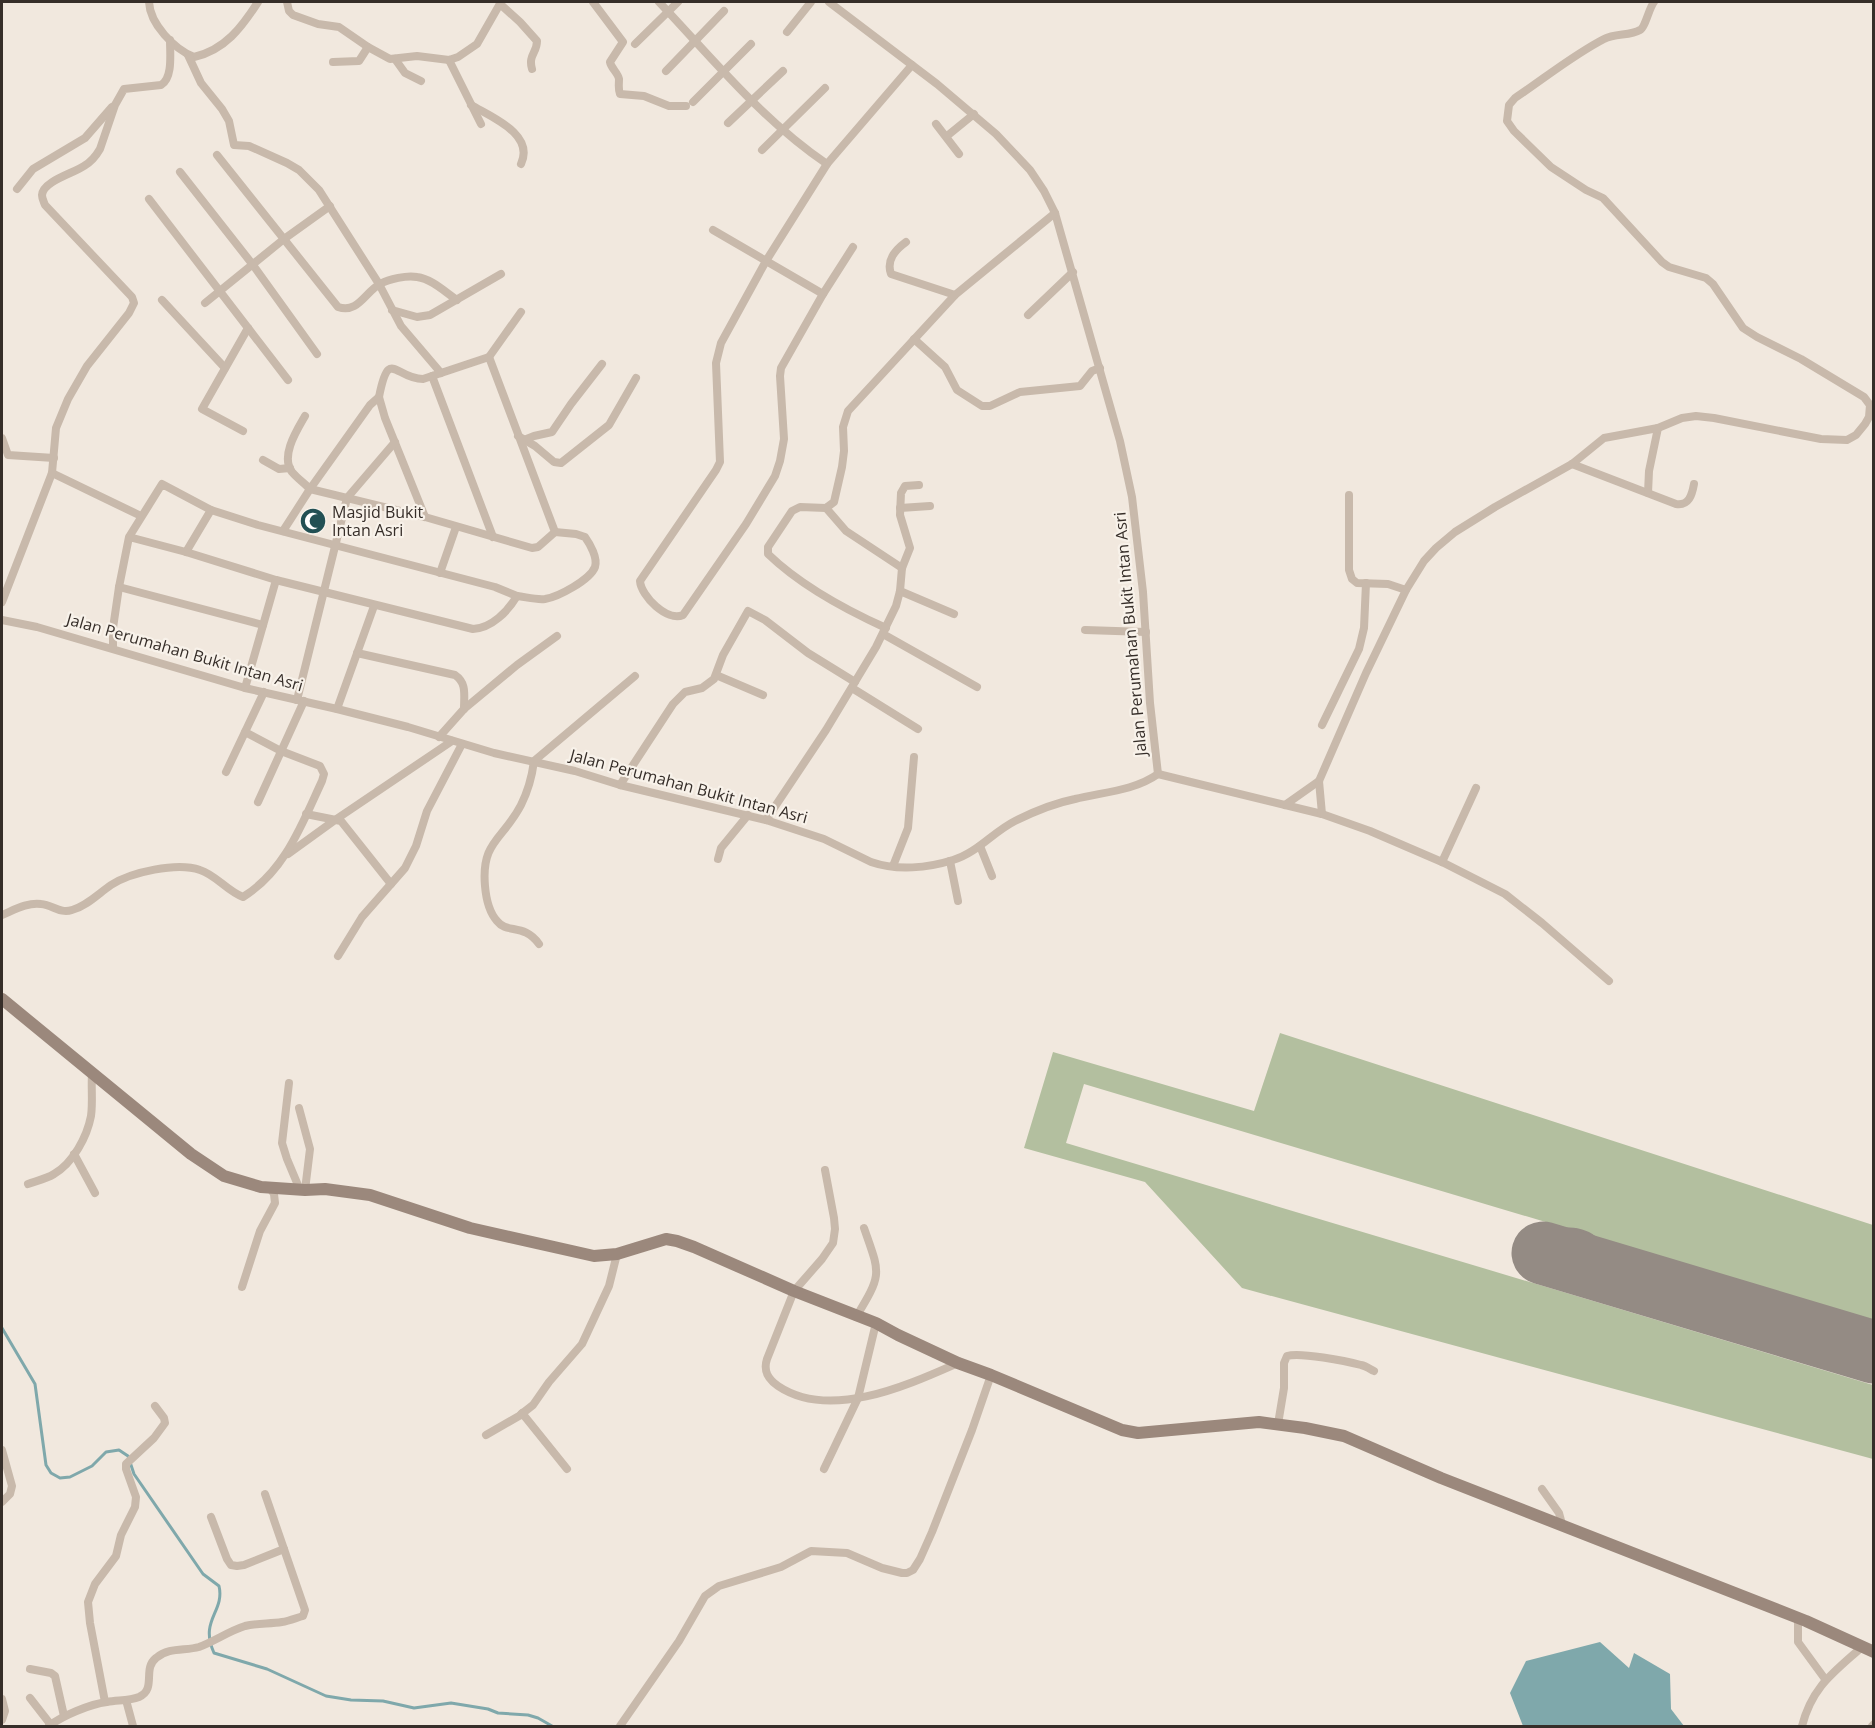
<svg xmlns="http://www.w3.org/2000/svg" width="1875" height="1728" font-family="'Open Sans',sans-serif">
<rect width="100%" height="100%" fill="#f1e8de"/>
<polygon fill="#b3bf9f" points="1280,1033 1873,1225 1873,1320 1084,1084 1066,1143 1873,1385 1873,1459 1242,1288 1145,1182 1024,1148 1053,1052 1254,1111"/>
<polygon fill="#7fa8ab" points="1600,1642 1629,1668 1634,1653 1670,1674 1671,1709 1684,1726 1523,1726 1510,1693 1526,1661"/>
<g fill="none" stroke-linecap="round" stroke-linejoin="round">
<path stroke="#7fa8ab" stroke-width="3" d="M2,1328L35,1384L46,1465L51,1473L60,1478L70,1477L92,1466L106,1452L119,1450L128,1456L134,1474L203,1574L219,1586C225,1612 199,1620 214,1653L267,1669L326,1696L351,1700L383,1701L414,1708L451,1703L488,1709L498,1713L528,1715L538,1718L552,1726"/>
<path stroke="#948b84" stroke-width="26" d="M1622,1276C1617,1273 1610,1271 1606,1267C1596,1256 1591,1244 1575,1241C1552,1236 1543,1265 1561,1277L1634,1280"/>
<polyline stroke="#948b84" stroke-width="63" points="1543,1253 1874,1352"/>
<g stroke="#c8b9ab" stroke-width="8">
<path d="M149,2C150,24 174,49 194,57C225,50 242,27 258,2"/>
<polyline points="287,2 289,11 293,15 318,24 339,27 368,47 390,59 417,56 449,60 458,57 477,44 501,2"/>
<path d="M593,2L623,42L610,62C611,68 618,73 619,79C619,85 618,89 620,94L644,96L669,106H686"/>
<path d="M659,2C712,58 763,121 827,164"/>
<path d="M500,4L520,22L537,41C537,53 528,55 532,69"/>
<polyline points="787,32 811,2"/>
<polyline points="635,44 678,2"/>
<polyline points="188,55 201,83 222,109 229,121 234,145 249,146 287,163 299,170 319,190 379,284 401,326 441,373"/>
<polyline points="395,59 405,73 421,81"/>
<polyline points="449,60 481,124"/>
<polyline points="333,62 359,61 368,47"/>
<polyline points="666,71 724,11"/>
<polyline points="693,102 751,44"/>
<path d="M471,105C491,117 535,134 521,164"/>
<polyline points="728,123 783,71"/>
<polyline points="936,124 959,154"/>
<polyline points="947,136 974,114"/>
<polyline points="762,150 825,88"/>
<path d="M217,155L338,307C358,314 365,292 380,284C389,279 407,275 417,277C432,279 445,292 457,300"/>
<polyline points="180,172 253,265 317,354"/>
<polyline points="17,189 33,169 85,138 112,107"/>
<polyline points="149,199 288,380"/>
<polyline points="713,230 823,294"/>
<path d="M906,242C895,250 886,260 891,274L955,295"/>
<path d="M853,247L823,294L781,368L780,376L784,439L780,461L775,476L746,524L683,615C667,622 641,596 640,581L716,470L720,462L716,363L721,343L766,261L827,164L912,65"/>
<polyline points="162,300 225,368"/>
<polyline points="205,303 284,239 330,206"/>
<polyline points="392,310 417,317 430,315 501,274"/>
<polyline points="1028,315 1073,272"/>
<polyline points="914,339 945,367 957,390 982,406 990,406 1020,392 1080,386 1092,371 1100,368"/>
<polyline points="489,357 521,312"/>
<polyline points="432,376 493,537"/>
<path d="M305,416C297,430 280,456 292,472C297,478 304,483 310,489L370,405L379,397L385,418L425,517"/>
<polyline points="243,431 202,409 248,328"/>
<polyline points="518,436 535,446 554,462 561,463 609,425 636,378"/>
<polyline points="2,438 8,455 54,458"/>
<polyline points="524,440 534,436 552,432 571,404 602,364"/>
<polyline points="263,460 279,469 290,468"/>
<path d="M1572,464L1676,504C1689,506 1692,495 1694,484"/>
<polyline points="52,473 141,516"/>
<polyline points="1648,493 1649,471 1658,428"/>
<polyline points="1349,495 1349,570 1352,579 1357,583 1388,584 1406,590"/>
<polyline points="826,508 846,531 902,568"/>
<polyline points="900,508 930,506"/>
<path d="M283,531L310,489L425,517L532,548L538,547L555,532L489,357L423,379C395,379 389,346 379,397"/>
<polyline points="186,552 211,510"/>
<polyline points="440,573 456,527"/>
<polyline points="119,587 263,625"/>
<polyline points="900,591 954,614"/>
<path d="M517,596C526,597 536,600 545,599C558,597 590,580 595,567C598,558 590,544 585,537L576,534L555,532"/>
<path d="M2,602L52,473L56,428L68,399L87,366L129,313L134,303L132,297L45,205C44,202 42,199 42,195C43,181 74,173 84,166C91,162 96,156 100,149L115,105L124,89L161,85C173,78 170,54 170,40"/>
<path d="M2,620L37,627L245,688L337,709L408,727L494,753L575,771L620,785L766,820L824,839L871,862C897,871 928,868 953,860C977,853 993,832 1015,821C1033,812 1055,803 1075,799C1103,792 1134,791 1158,774L1150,703L1143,592L1132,497L1120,441L1055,213L1044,191L1030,170L996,134L937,84L829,2"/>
<path d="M886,628C844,609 800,585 768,554V547L792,511L800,507L826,508L834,502L842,467L844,451L843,427L848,411L955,295L1055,213"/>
<polyline points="1085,630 1146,632"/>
<polyline points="883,634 977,687"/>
<path d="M113,648V628L119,587L129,537L162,484L211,510L258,525L495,587L517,596C508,611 492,628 473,629L276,580L186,552L129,537"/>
<path d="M357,653L455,675C467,683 464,695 464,709"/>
<polyline points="716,675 763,695"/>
<polyline points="245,688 276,580"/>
<polyline points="852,688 918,729"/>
<polyline points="297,700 347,498 395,442"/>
<polyline points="337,709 374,606"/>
<polyline points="1322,725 1359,649 1364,628 1366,583"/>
<polyline points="439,737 464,709 517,665 557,636"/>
<polyline points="226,772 264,692"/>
<polyline points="1158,774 1322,814 1370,831 1442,862 1505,894 1542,923 1609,981"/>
<polyline points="620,785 673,704 685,692 702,688 714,679 723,655 748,611 765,620 808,653 855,682"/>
<polyline points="258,802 304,701"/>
<polyline points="1285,805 1319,781"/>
<polyline points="306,814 341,821 391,884"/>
<path d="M1322,814L1319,781L1366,673L1406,590L1424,561L1436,548L1455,532L1495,507L1572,464L1604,438L1658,428L1682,418L1696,416L1714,418L1821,439L1847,440L1856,435L1865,424L1869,417L1870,405L1864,397L1801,359L1757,337L1743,328L1713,284L1706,278L1669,267L1662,262L1603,198L1586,190L1551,167L1514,131L1507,121L1509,105L1515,98C1545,78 1573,55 1604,39C1615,33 1630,36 1640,30C1645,28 1649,8 1654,2"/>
<polyline points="766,820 826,730 876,647 896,606 900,591 902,568 910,548 900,515 901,493 905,486 919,485"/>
<polyline points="980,846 992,876"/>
<polyline points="288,854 335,820 452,741"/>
<polyline points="718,859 721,848 748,815"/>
<polyline points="950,861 958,901"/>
<polyline points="1442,862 1476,788"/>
<polyline points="893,866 908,828 914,757"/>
<path d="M2,915C14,910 28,902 41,904C53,905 60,914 72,910C87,906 99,893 111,885C131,872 177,862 200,870C216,875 227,891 243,897C285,871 302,824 322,781L324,774L320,766L281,751L245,732"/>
<path d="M539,944C524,923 507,934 497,921C489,912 486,898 485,886C481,841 503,840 521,805C528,791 532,777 534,761L635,676"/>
<polyline points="338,956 362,917 405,868 416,846 427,811 462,744"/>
<polyline points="289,1083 282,1143 287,1159 300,1190"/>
<polyline points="299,1108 310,1149 305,1190"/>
<polyline points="74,1154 95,1193"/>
<path d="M825,1170L834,1218L835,1229L833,1243L822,1259L794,1291L767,1359C763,1371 768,1379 778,1386C830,1421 908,1385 958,1363"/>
<path d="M28,1184C36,1181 46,1179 54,1174C73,1163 87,1137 91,1116C93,1102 91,1088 92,1074"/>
<polyline points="242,1287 260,1231 275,1203 274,1194 270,1188"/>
<path d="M856,1317C883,1273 880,1274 864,1228"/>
<polyline points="522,1413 567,1469"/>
<path d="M1278,1424L1284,1388V1363L1287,1356C1300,1352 1346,1361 1361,1365C1366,1366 1370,1369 1374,1371"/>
<polyline points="486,1435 519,1416 533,1405 549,1382 582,1344 609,1286 617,1254"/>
<polyline points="2,1450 12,1486 10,1494 2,1502"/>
<polyline points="824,1469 858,1398 876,1323"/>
<polyline points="1542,1489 1559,1513 1562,1524"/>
<polyline points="211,1517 227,1559 231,1565 237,1566 244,1565 284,1549"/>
<polyline points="1798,1618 1798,1642 1825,1679"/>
<polyline points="30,1669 51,1673 55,1676 64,1716"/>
<polyline points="30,1698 51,1725"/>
<polyline points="2,1699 5,1711 2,1720"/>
<polyline points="126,1700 133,1726"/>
<polyline points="105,1702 90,1623 88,1602 95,1584 116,1556 121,1535 135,1507 136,1497 126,1469 126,1464 154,1438 165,1423 164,1418 155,1406"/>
<path d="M49,1726C62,1716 90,1704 107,1702C118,1700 129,1701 139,1697C157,1689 142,1669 156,1658C169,1647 185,1651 199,1647C215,1641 229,1631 245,1626C257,1623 270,1624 282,1622C289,1621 296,1618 303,1616L305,1610L265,1494"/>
<polyline points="620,1726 679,1641 705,1596 719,1586 781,1567 811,1551 847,1553 882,1568 902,1573 907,1573 913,1570 920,1559 932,1532 972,1430 991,1375"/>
<path d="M1802,1726C1812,1687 1833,1673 1862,1647"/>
<polyline points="1872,1726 1874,1724"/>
</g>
<polyline stroke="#9b887c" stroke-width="12" points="2,999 191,1154 224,1176 261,1187 305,1190 325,1189 370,1195 470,1228 594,1256 617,1254 666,1239 677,1241 694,1247 794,1291 876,1323 898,1335 958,1363 991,1375 1122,1430 1138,1433 1259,1422 1305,1428 1344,1436 1441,1478 1806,1621 1874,1652"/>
</g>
<defs>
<symbol id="mosque-disc" viewBox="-11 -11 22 22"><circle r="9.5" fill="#225054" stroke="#f8f2ea"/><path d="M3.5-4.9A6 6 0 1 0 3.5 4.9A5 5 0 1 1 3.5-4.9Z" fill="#fff"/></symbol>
</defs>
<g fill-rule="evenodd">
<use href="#mosque-disc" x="298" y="506" width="30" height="30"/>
</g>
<g text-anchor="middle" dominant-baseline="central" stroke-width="4.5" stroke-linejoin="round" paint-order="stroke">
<g font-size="16" fill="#362e29" stroke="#f8f2ea" text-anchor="start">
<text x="332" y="512">Masjid Bukit<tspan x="332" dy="18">Intan Asri</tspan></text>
</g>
<g font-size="16" fill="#362e29" stroke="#f8f2ea">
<text transform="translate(1130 634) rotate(-95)">Jalan Perumahan Bukit Intan Asri</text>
<text transform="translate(185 652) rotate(16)">Jalan Perumahan Bukit Intan Asri</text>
<text transform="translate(689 786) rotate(15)">Jalan Perumahan Bukit Intan Asri</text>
</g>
</g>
<rect width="1875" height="1728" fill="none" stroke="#362e29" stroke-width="6"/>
</svg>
